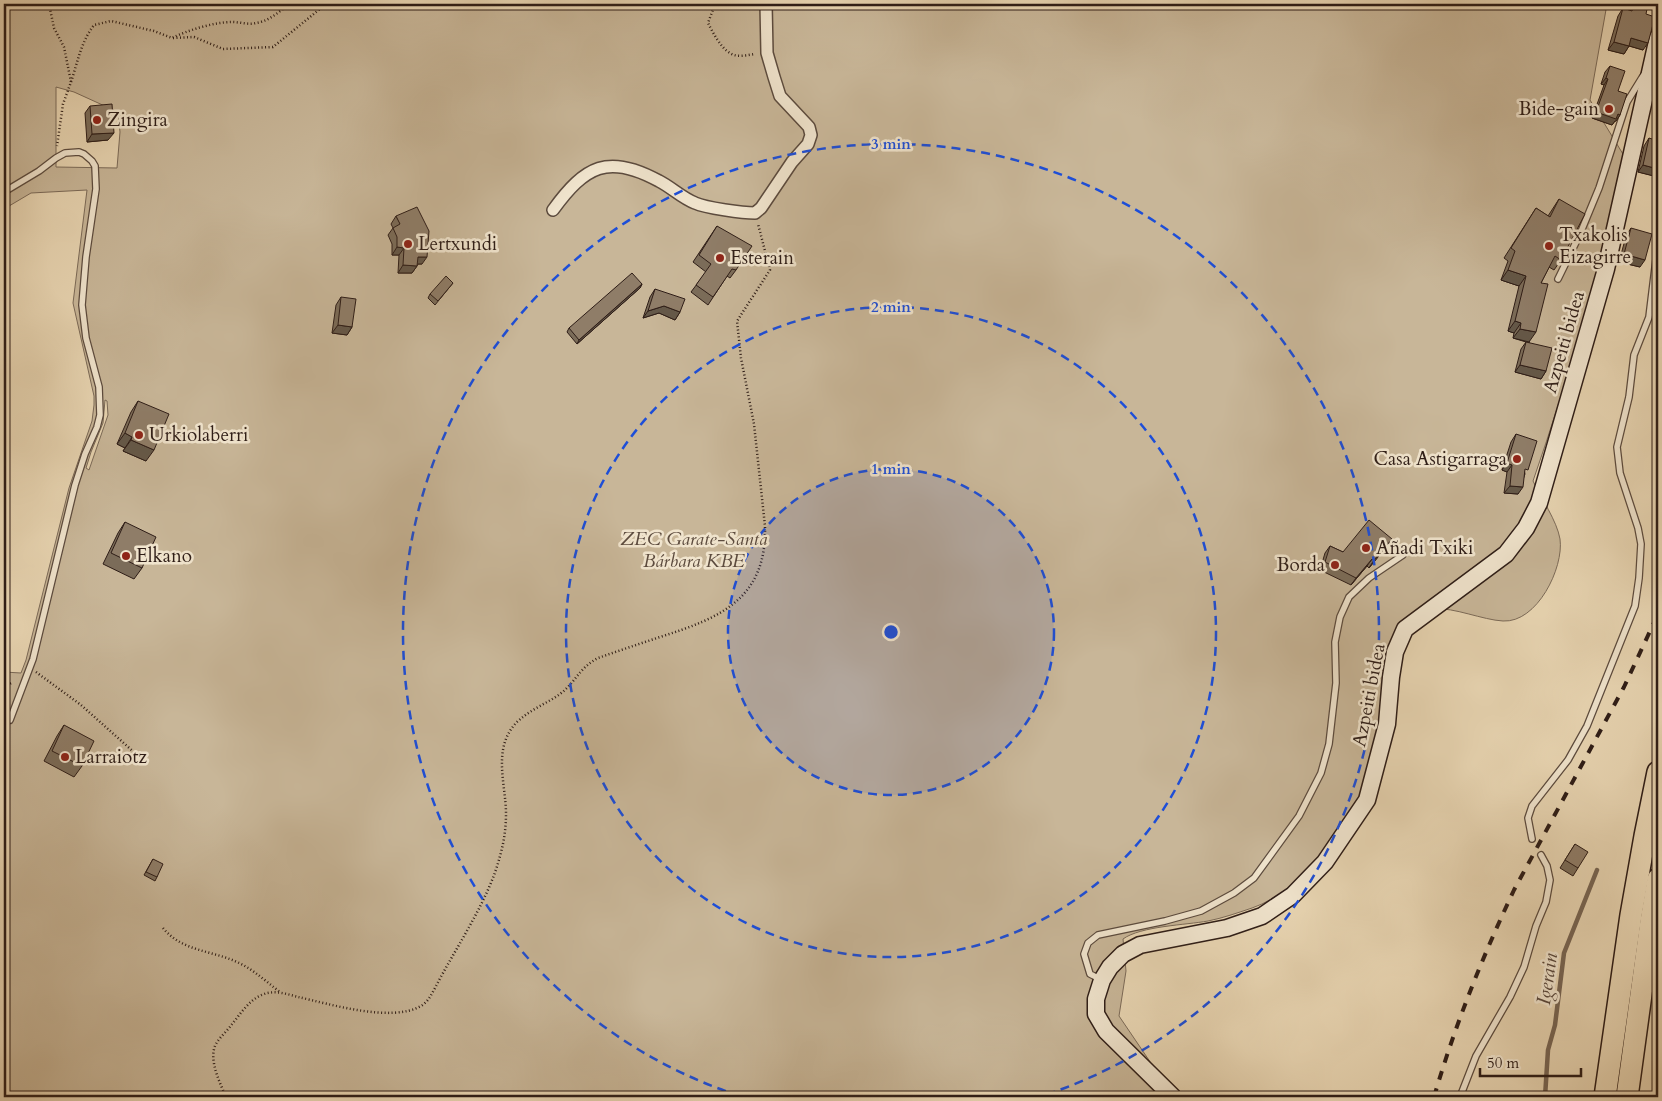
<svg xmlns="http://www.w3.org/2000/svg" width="1662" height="1101" font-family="Cardo,serif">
<rect width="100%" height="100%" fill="#e8d5b2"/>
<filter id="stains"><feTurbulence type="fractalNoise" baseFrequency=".004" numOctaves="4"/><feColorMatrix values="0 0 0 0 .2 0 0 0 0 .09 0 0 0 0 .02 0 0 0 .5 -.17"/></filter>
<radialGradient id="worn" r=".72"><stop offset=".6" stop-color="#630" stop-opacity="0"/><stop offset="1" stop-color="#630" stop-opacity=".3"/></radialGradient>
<path fill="#c8b698" stroke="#7b6a58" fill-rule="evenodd" d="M4,4H1607L1590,100L1626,159C1599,268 1570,375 1533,481C1541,498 1557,521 1560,539C1564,568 1537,623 1503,621C1483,620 1453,607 1435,609C1428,609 1420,612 1413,614C1402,653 1390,692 1379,731C1376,743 1375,756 1371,768C1355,820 1305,890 1252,908C1237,913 1223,918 1208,921C1186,925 1141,926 1123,939L1126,971L1119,1016L1174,1097H4V672L21,673L26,660L69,488L92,421L94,405V396L73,303L87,190L31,193L4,209ZM56,87L74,92L118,112L120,132L117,168L56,167ZM105,400L107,401L108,415L89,470L86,468L91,452L103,423Z"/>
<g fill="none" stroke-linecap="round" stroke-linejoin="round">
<polyline stroke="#786654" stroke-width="4.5" points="1545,1097 1548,1050 1555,1025 1564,953 1597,870"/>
<defs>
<g id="lane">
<polyline points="4,192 39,171 56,158 65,153 79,152 84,154 92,161 95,166 96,189 86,257 82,305 86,338 99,387 100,415 97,427 85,454 75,485 33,659 10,720"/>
<polyline points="1558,279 1580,234 1599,188 1627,102 1643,76"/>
<polyline points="1532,839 1528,818 1532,806 1568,760 1587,726 1635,606 1639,578 1641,544 1638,528 1620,473 1617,447 1629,397 1634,355 1649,317 1658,243"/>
<polyline points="1100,979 1090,974 1084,954 1088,943 1098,935 1165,921 1201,911 1234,893 1254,878 1299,816 1321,773 1329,744 1336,683 1335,642 1340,617 1349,597 1369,578 1403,555"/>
<polyline points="1460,1097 1476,1056 1510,997 1524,967 1536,926 1546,902 1550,880 1547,866 1541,855"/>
</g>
<path id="street" d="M553,210C585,166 608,153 659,181C671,187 682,198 695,203C706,208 743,213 755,213L761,208L792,162L808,144L811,135L809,127L780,96L774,77L767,53L766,4"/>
<polyline id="secondary" points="1173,1097 1106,1031 1096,1014 1096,999 1102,980 1110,967 1123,954 1140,945 1227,928 1262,916 1293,895 1325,862 1367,800 1387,724 1391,677 1395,652 1405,629 1506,554 1526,528 1539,503 1606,269 1658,37"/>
<g id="highway">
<polyline points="1605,1097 1631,915 1645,836 1658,772"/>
<polyline points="1627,1097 1651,921 1658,879"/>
</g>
</defs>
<use href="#lane" stroke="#5c4b3e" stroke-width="8"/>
<use href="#street" stroke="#5c4b3e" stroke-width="14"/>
<use href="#secondary" stroke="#2e1d17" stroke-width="19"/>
<use href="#highway" stroke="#2e1d17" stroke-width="24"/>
<g stroke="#2e1d17" stroke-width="2.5" stroke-dasharray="1 2.5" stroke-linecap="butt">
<polyline points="49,4 54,28 64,47 71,82 63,104 57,146"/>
<path d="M715,4L708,23C713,33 721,48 730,53C737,58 747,55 755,54"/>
<polyline points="173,38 194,37 223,49 273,47 326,4"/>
<path d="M71,82C78,61 81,42 94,25L111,21L154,31L172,38C188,30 215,22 232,22C240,22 248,25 256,23C269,21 279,12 289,4"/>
<polyline points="36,672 81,705 145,762"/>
<polyline points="4,687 13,682"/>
<polyline points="4,739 7,729"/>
<path d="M163,928C183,953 216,950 243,965C256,972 268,983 280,992"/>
<path d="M226,1097C220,1083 209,1061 215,1046C218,1039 224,1034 229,1028C239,1016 249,999 264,994C275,990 287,994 298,997C330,1004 391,1023 421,1006C428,1002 431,995 435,988C456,947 489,900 500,856C504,842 506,828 506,814C506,784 492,749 516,723C529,710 546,704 560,694C575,683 579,668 598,658C618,651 639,644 660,637C720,618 767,599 765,526L754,424L741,358L737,321L770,270L758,224"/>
</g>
<use href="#lane" stroke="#f0e4cd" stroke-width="5.5"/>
<use href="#street" stroke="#f0e4cd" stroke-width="11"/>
<use href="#secondary" stroke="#f0e4cd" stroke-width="16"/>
<use href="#highway" stroke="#e8d5b2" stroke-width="21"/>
<path stroke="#2e1d17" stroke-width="4" stroke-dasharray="9 9" stroke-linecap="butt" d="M1434,1097C1455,1025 1482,958 1514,890L1624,687L1658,614"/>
</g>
<g fill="#7b6c59" stroke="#2e1d17">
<polygon points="1634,5 1643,50 1629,46 1624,54 1608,50 1618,16 1623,8 1630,10"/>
<polygon points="1610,66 1618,91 1620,115 1616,121 1615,121 1612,125 1592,118 1604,85 1601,84 1605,72"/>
<polygon points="90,106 108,140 87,142 85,113"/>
<polygon points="1649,138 1658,177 1638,172 1644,146"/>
<polygon points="1559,199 1561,260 1554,270 1549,267 1541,283 1529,342 1546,371 1541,379 1515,372 1521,349 1526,342 1513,338 1514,333 1508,331 1519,286 1501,280 1508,261 1504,258 1536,208 1548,216"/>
<polygon points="396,216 422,264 418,264 417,266 412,273 398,273 399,255 392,255 392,244 388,235 393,228 391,224"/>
<polygon points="717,226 736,270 730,278 727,276 708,305 691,292 706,272 693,262"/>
<polygon points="1631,228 1640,267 1619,262 1626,236"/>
<polygon points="453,283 435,305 428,298 430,294"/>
<polygon points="642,284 640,288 577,344 567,332 569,328"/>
<polygon points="655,289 680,312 675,320 659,313 643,318 650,297"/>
<polygon points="341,297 352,327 347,335 332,333 336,305"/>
<polygon points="138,401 146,461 123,451 125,448 117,444 131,412"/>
<polygon points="1516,434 1525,474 1518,494 1504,493 1507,472 1502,470 1511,442"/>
<polygon points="125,522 142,568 134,579 103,564 118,533"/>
<polygon points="1330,546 1343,552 1387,546 1369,568 1367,566 1351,585 1320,570 1325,553"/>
<polygon points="64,725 82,766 74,777 44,761 57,736"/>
<polygon points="1575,844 1578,868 1573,876 1560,868"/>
<polygon points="153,859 157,877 155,881 144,875"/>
</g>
<g fill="#645849" stroke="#2e1d17">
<polygon points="1631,38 1648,43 1643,50 1626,45"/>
<polygon points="1614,42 1629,46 1624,54 1608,50"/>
<polygon points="1606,78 1608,79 1604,85 1601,84"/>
<polygon points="1596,112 1618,114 1620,115 1616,121 1615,121 1612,125 1592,118"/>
<polygon points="114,133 108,140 87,142 92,134"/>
<polygon points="1643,165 1658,169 1658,177 1638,172"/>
<polygon points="397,247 404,248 399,255 392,255"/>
<polygon points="1624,254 1645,260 1640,267 1619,262"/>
<polygon points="418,257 427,257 422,264 413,264"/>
<polygon points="403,265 417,266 412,273 398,273"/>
<polygon points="1508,270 1526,276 1519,286 1501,280"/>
<polygon points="642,284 640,288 577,344 579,340"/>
<polygon points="664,306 680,312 675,320 659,313 643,318 648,311"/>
<polygon points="1515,321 1521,323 1514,333 1508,331"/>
<polygon points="338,325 352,327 347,335 332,333"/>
<polygon points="1520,329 1536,332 1529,342 1513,338"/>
<polygon points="1520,365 1546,371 1541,379 1515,372"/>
<polygon points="125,433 132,437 125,448 117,444"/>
<polygon points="131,440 154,450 146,461 123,451"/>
<polygon points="1507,463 1512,465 1507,472 1502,470"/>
<polygon points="1510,486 1523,487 1518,494 1504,493"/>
<polygon points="1392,539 1387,546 1369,568 1374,560"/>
<polygon points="1372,559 1367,566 1351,585 1356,578"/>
</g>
<g fill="#8f7d68" stroke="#2e1d17">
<polygon points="1634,5 1647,9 1646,14 1655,17 1648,43 1631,38 1629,46 1614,42 1623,8 1632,11"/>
<polygon points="1610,66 1625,71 1618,91 1627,94 1620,115 1618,114 1616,119 1596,112 1608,79 1606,78"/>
<polygon points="112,104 114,133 92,134 90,106"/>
<polygon points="1649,138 1658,141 1658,169 1643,165"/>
<polygon points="1559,199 1585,214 1561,260 1555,256 1541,283 1548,284 1536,332 1520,329 1521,323 1515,321 1526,276 1508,270 1515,251 1511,248 1536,208 1550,217"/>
<polygon points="417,207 429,231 427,257 418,257 417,266 403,265 404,248 397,247 397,237 393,228 400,224 396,216"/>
<polygon points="717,226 752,246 736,270 732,269 713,297 696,285 711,264 699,255"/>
<polygon points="1631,228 1652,234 1645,260 1624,254"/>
<polygon points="632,273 642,284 579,340 569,328"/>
<polygon points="446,276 453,283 438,301 430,294"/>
<polygon points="655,289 685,299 680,312 664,306 648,311"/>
<polygon points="341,297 356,299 352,327 338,325"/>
<polygon points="1526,342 1552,348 1546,371 1520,365"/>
<polygon points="138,401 169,414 154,450 131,440 132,437 125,433"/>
<polygon points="1516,434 1537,441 1528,470 1525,469 1523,487 1510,486 1512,465 1507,463"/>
<polygon points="1369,520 1392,539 1374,560 1372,559 1356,578 1325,562 1330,546 1343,552"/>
<polygon points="125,522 156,537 142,568 111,553"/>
<polygon points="64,725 94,741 82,766 52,751"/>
<polygon points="1575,844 1588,852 1578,868 1565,860"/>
<polygon points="153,859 163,864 157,877 146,872"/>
</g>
<circle cx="891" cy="632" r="163" fill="#1d4ed8" fill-opacity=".12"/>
<g fill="none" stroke="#1d4ed8" stroke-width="2.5" stroke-dasharray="9 6">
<circle cx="891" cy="632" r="163"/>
<circle cx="891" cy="632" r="325"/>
<path d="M740 1096A488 488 0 1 1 1042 1096"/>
</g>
<g fill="#8f2418" stroke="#f0e4cd" stroke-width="2">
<circle cx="1609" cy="109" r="5"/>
<circle cx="97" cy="120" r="5"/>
<circle cx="408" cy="244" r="5"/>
<circle cx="1549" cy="246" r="5"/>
<circle cx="720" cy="258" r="5"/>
<circle cx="139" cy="435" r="5"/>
<circle cx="1517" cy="459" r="5"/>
<circle cx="1366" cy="548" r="5"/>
<circle cx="126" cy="556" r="5"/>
<circle cx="1335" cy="565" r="5"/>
<circle cx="65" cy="757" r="5"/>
</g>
<g text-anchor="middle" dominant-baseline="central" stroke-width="5" stroke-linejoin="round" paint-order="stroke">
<g font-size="19" fill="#2e1d17" stroke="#f0e4cd" text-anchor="start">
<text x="1599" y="109" text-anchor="end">Bide-gain</text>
<text x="107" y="120">Zingira</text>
<text x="1559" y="235">Txakolis<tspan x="1559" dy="22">Eizagirre</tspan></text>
<text x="418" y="244">Lertxundi</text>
<text x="730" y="258">Esterain</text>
<text x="149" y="435">Urkiolaberri</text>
<text x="1507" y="459" text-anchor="end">Casa Astigarraga</text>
<text x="1376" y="548">Añadi Txiki</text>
<text x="136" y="556">Elkano</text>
<text x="1325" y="565" text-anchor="end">Borda</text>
<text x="75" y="757">Larraiotz</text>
</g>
<g font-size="19" fill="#2e1d17" stroke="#f0e4cd">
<text transform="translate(1564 342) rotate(-74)">Azpeiti bidea</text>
<text transform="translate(1369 695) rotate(-79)">Azpeiti bidea</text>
</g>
<g font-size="19" font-style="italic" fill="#5c4b3e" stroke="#f0e4cd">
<text x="694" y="539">ZEC Garate-Santa<tspan x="694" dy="22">Bárbara KBE</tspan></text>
</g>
<g font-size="20" font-style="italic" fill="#59473b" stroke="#f0e4cd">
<text transform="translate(1547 979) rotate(-82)">Igerain</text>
</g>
</g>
<circle cx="891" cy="632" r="8" fill="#1d4ed8" stroke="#f0e4cd" stroke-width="2.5"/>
<g font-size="15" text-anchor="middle" font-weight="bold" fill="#1d4ed8" stroke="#f0e4cd" stroke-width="5" stroke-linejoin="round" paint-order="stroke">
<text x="891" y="149">3 min</text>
<text x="891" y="312">2 min</text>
<text x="891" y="474">1 min</text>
</g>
<rect width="1662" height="1101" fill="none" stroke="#e8d5b2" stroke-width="20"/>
<rect x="5" y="5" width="1652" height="1091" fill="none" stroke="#2e1d17" stroke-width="2.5"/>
<rect x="10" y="10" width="1642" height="1081" fill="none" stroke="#2e1d17"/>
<path d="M1480 1068v8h101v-8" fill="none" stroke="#2e1d17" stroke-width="2.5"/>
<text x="1487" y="1068" font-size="15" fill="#2e1d17" stroke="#f0e4cd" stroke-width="4" paint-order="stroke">50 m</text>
<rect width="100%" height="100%" filter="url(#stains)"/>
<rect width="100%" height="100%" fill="url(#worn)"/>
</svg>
